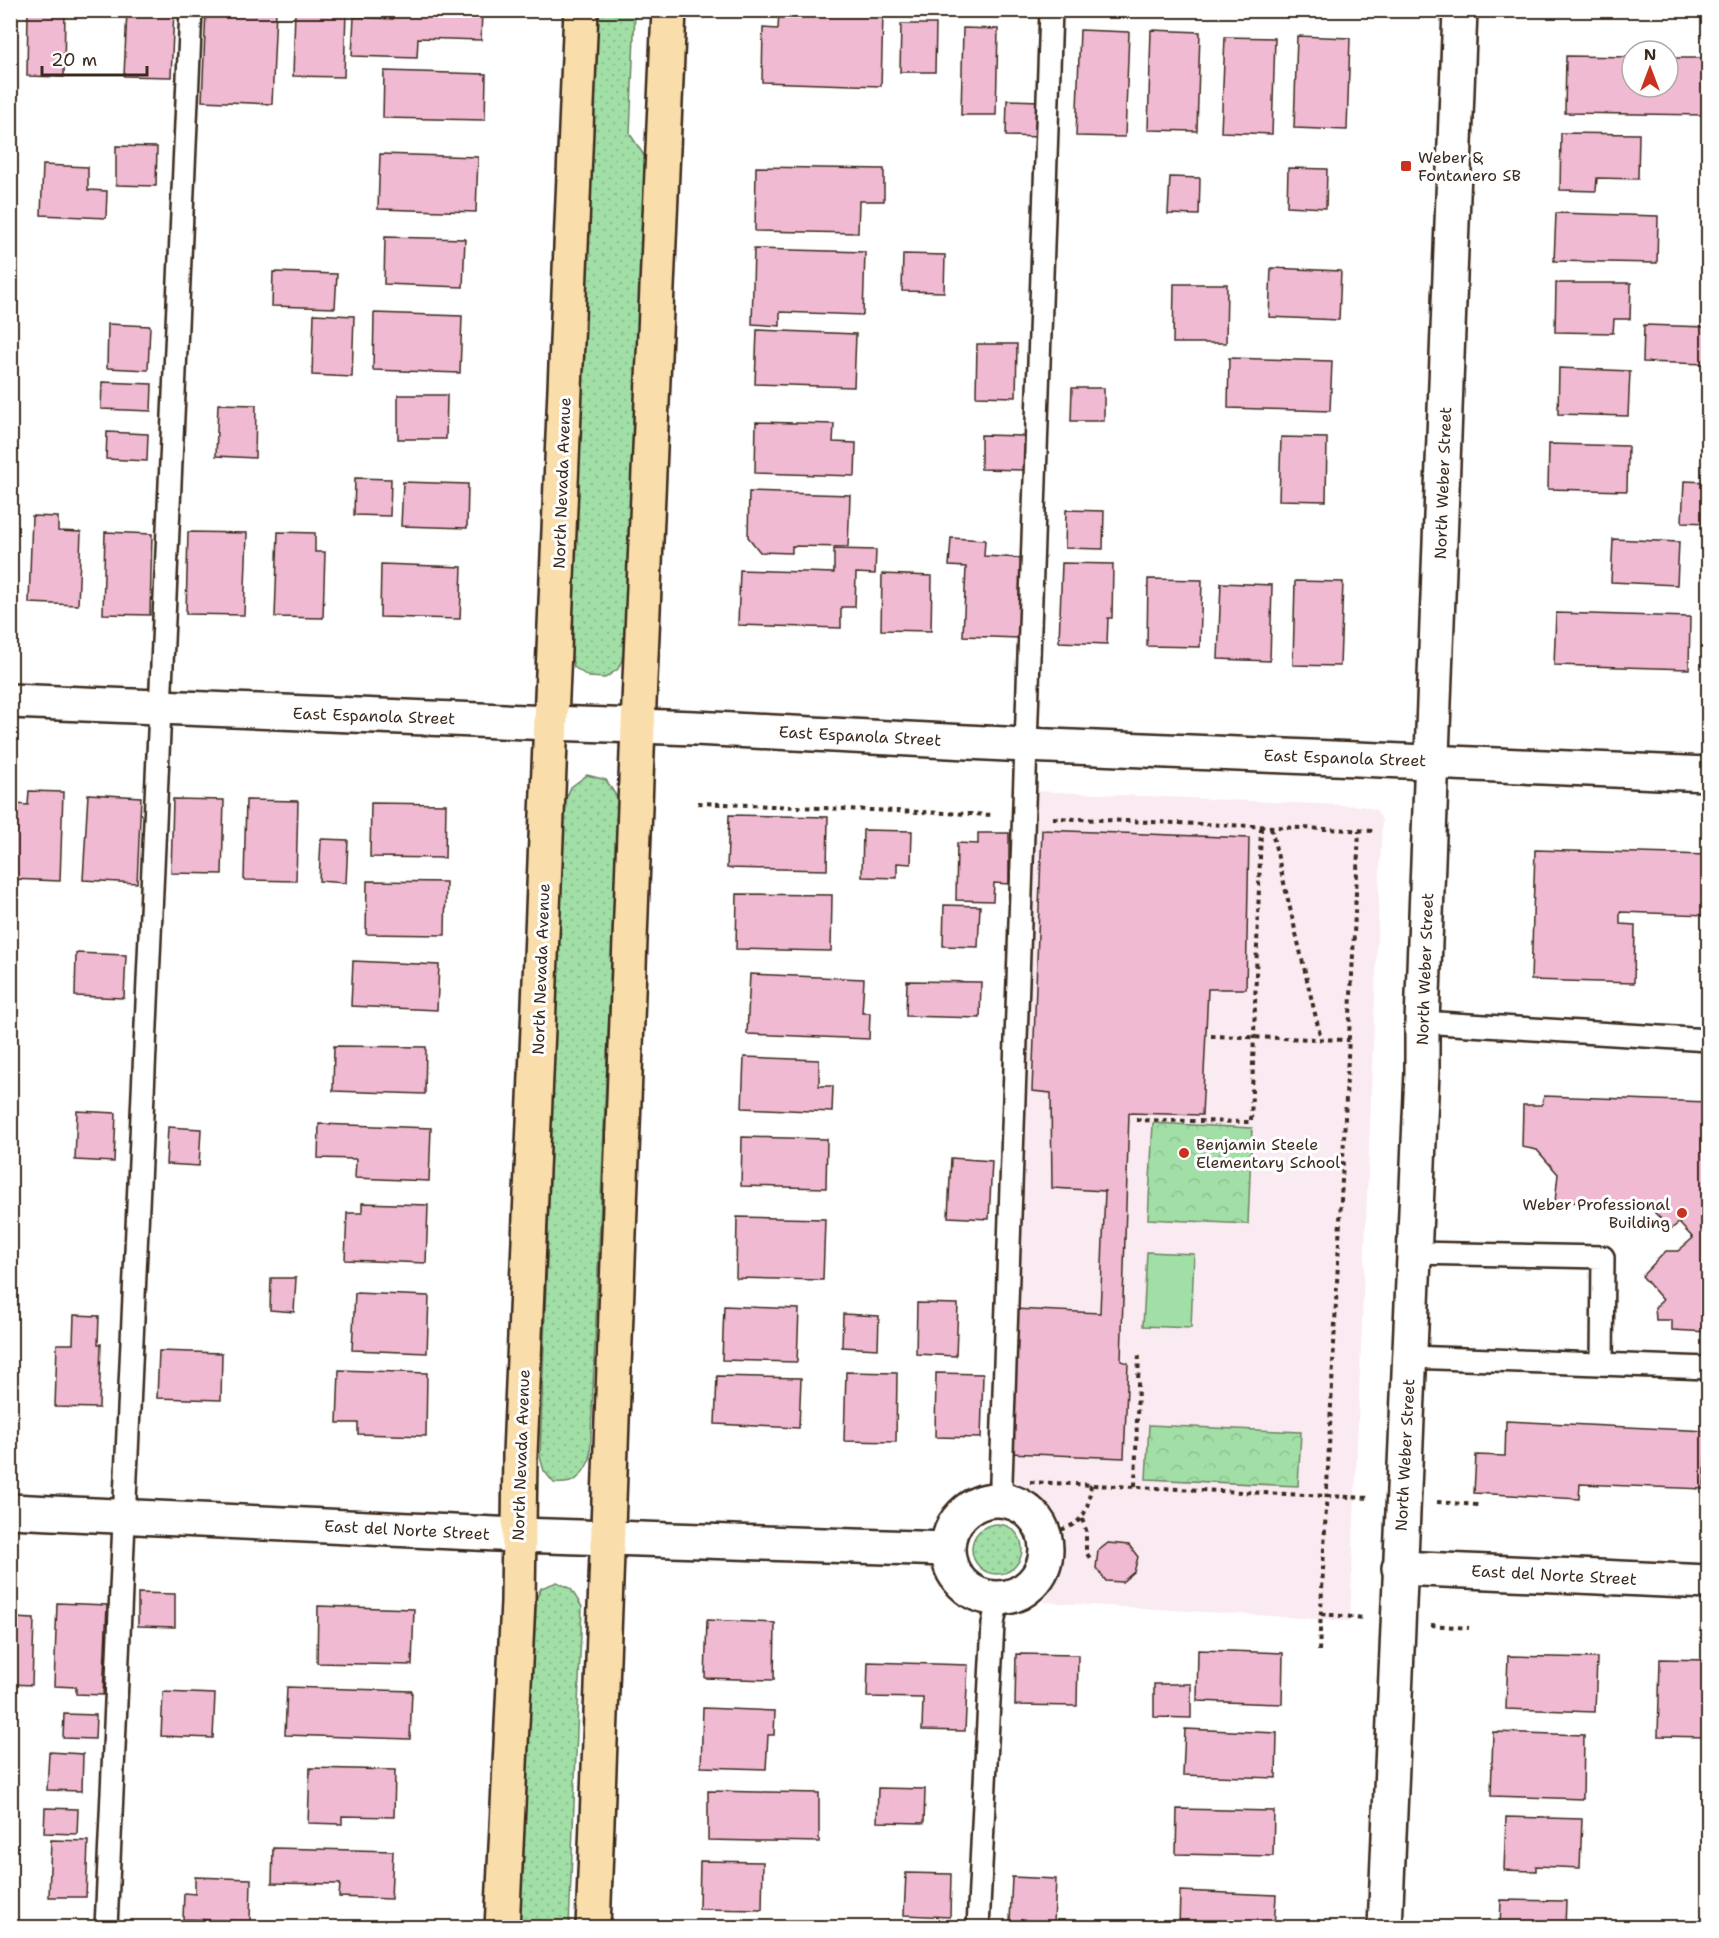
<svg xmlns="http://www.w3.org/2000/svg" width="1719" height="1938" font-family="'Shantell Sans',sans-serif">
<defs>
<pattern id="grass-dots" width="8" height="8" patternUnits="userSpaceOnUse" patternTransform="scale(1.5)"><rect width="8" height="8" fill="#a1dfa7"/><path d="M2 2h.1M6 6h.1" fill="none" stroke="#8cc08f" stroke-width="1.8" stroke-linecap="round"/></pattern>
<pattern id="forest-crowns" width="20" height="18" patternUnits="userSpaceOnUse" patternTransform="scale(1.5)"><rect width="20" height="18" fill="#a1dfa7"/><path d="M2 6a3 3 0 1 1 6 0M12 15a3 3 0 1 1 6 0" fill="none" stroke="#8cc08f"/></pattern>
</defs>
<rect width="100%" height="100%" fill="#fff"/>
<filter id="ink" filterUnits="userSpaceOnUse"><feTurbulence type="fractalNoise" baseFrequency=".0167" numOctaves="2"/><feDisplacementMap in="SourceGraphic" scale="12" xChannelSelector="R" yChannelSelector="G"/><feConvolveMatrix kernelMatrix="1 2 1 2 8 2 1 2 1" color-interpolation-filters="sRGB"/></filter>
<g filter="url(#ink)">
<polygon fill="#faeaf2" points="1013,790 1363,806 1376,810 1382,820 1350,1621 1043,1602 1057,1583 1064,1562 1065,1538 1063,1525 1046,1502 1037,1495 1022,1489 988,1485"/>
<g fill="url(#grass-dots)" stroke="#6e8462" stroke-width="1.5">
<polygon points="596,11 635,11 630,134 645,157 624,655 618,669 605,678 589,677 574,667 570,651"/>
<path d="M587,775L606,780L618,799L590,1459C581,1478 575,1485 554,1483L544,1471L540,1457L563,806L571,787Z"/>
<circle cx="997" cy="1549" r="25"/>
<polygon points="557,1582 571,1589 582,1607 569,1927 519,1928 534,1604 541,1588"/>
</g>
<g fill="url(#forest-crowns)" stroke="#6e8462" stroke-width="1.5">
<polygon points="1153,1123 1252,1128 1248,1224 1148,1219"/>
<polygon points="1149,1425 1301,1432 1298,1486 1146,1479"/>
</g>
<polygon fill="#a1dfa7" stroke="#6e8462" stroke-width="1.5" points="1147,1252 1194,1254 1191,1328 1143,1326"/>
<g fill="#f0bad2" stroke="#3b2a1e" stroke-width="1.5">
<polygon points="28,10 65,10 64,77 27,76"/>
<polygon points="127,10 174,10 171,77 124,76"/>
<polygon points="206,10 276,10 272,104 202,101"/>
<polygon points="295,10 346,10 344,77 293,76"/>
<polygon points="393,10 482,10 481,40 418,38 417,58 352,56 354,17 393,19"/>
<polygon points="779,12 883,14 881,86 762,82 763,28 778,29"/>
<polygon points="901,24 936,24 935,72 900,72"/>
<polygon points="963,28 998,29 996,115 961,115"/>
<polygon points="1080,30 1129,32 1125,137 1076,136"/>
<polygon points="1151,30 1200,32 1197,131 1148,130"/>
<polygon points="1297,36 1350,38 1347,130 1294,128"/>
<polygon points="1225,37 1275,38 1272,134 1221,132"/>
<polygon points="1566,56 1632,57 1632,87 1668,87 1668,58 1708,58 1708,115 1565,113"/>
<polygon points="384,71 486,74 485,120 383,118"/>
<polygon points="1007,100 1041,101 1040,137 1006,136"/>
<polygon points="1561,133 1639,134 1638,179 1597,178 1596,191 1560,190"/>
<polygon points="116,146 157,147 156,186 116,185"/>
<polygon points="380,154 478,157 476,212 378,209"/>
<polygon points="43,165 88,167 88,190 107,191 106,218 41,215"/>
<polygon points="756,167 884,169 884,201 859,201 858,233 755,231"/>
<polygon points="1288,168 1327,169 1326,208 1287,206"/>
<polygon points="1170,177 1200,178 1199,215 1168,214"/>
<polygon points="1556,213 1658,216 1657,263 1554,261"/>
<polygon points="385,237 465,239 463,287 384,284"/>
<polygon points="754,249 865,252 863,315 780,312 780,326 752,324"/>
<polygon points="903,254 945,255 944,292 902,291"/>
<polygon points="1271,268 1341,271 1339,320 1269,317"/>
<polygon points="273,272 337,274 335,308 272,306"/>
<polygon points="1556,283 1631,283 1630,319 1614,319 1613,333 1555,332"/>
<polygon points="1174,284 1227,284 1226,343 1173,343"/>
<polygon points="374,313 462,316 460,373 373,370"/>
<polygon points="314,314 354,316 352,377 312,375"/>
<polygon points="108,324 150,326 148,370 107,368"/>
<polygon points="1644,325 1708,327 1708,364 1643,362"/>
<polygon points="757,330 856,334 854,387 755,384"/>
<polygon points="977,344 1017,344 1016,397 976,396"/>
<polygon points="1229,358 1332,361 1330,411 1228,408"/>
<polygon points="1559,368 1630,371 1628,416 1558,414"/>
<polygon points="102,382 152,384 151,411 101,409"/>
<polygon points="1072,388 1104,388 1104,421 1071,421"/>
<polygon points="398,395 447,395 446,439 398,439"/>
<polygon points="218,404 256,405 255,458 216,456"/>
<polygon points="756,422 834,424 833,442 856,443 855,476 755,473"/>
<polygon points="107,432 148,434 147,461 106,459"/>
<polygon points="981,435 1025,436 1025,470 981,469"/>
<polygon points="1281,437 1327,438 1326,501 1279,500"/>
<polygon points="1549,444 1628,446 1627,491 1548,489"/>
<polygon points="355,478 391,479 390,516 354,515"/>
<polygon points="1684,481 1708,482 1708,523 1682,522"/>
<polygon points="403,482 468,484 467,528 401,526"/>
<polygon points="749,492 850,495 848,547 792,546 792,553 760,552 748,537"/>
<polygon points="1066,510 1104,511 1103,549 1065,548"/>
<polygon points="32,516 58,517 58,531 81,532 78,605 29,603"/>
<polygon points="105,532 152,534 150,615 103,614"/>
<polygon points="188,532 247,533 244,615 186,614"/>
<polygon points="278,532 315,533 315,552 325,552 323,618 275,617"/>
<polygon points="951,538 985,540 984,556 1022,558 1018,638 963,636 966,567 949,566"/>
<polygon points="1613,539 1679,542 1677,585 1611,582"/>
<polygon points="834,549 876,550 875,574 856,573 855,607 841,607 841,628 738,625 740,570 834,573"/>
<polygon points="1062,563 1113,564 1112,618 1108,618 1107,644 1059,642"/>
<polygon points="381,564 462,567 460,619 380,617"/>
<polygon points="882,574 932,576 931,631 881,630"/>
<polygon points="1148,579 1202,580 1200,647 1147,646"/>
<polygon points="1295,581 1343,582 1340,666 1293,665"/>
<polygon points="1221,583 1272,585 1270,661 1218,659"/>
<polygon points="1556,613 1690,617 1689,669 1554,665"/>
<polygon points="29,791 63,792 60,881 10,879 10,823 15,823 16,804 28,805"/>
<polygon points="88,794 141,797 137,883 83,880"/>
<polygon points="173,799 224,800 222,874 171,873"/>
<polygon points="246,800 298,801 296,881 244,880"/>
<polygon points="371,803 446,804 445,858 370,857"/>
<polygon points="729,815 828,817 827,870 727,868"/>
<polygon points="863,830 912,831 911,864 897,863 897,878 862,877"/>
<polygon points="1042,830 1249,838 1246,989 1208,989 1202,1115 1129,1113 1121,1361 1128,1363 1124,1458 1009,1453 1014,1309 1100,1313 1105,1191 1052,1188 1051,1093 1032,1091"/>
<polygon points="978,833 1009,833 1009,884 994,883 993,901 956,900 957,843 978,844"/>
<polygon points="321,839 348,840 346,883 319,881"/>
<polygon points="1535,850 1708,855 1708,915 1620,912 1620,924 1635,925 1634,983 1531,980"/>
<polygon points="367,881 446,882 445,935 366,934"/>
<polygon points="737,894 832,895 831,951 736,949"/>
<polygon points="944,905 980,906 978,947 943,946"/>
<polygon points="76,953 126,955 124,998 75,996"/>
<polygon points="353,961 439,965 437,1010 351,1006"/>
<polygon points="750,974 864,979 862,1013 870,1013 869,1039 747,1034"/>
<polygon points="907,981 981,982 980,1018 906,1016"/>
<polygon points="334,1046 426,1047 425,1094 333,1091"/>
<polygon points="744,1057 819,1060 819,1086 833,1086 832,1112 742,1108"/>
<polygon points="1544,1096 1708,1102 1708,1332 1672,1330 1672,1320 1656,1320 1655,1307 1663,1300 1642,1276 1666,1251 1678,1251 1693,1238 1679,1223 1671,1229 1645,1203 1555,1202 1558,1174 1537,1150 1522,1147 1523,1105 1542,1105"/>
<polygon points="77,1111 116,1113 114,1162 75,1160"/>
<polygon points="319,1124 431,1128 429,1181 355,1178 356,1159 318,1158"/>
<polygon points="168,1127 201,1129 199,1166 166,1164"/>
<polygon points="742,1137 827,1139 826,1188 741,1186"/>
<polygon points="951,1158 992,1161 989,1219 948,1217"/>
<polygon points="362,1203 428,1205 426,1263 345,1260 347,1213 362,1213"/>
<polygon points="737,1217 825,1219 823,1280 736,1278"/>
<polygon points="271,1278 296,1278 294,1312 270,1310"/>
<polygon points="355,1293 429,1296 427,1353 352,1350"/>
<polygon points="917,1303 958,1304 956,1356 916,1354"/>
<polygon points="724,1306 799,1309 797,1362 722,1360"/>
<polygon points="843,1314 879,1316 878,1349 842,1347"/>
<polygon points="74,1315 99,1316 98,1344 101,1344 99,1408 55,1407 57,1344 73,1344"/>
<polygon points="159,1351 222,1353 221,1400 157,1398"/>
<polygon points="339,1370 427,1373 426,1436 358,1434 358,1423 337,1423"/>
<polygon points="846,1372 897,1373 896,1442 844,1441"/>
<polygon points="936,1373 983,1374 981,1438 935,1437"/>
<polygon points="717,1376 801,1378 799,1428 715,1424"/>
<polygon points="1506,1421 1707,1431 1704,1489 1580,1484 1579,1499 1474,1493 1476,1455 1505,1456"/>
<polygon points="1108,1543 1129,1545 1138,1557 1134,1572 1122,1582 1106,1581 1096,1568 1098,1551"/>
<polygon points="138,1593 175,1594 175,1627 138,1626"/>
<polygon points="10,1600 15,1600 14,1618 34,1619 32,1685 10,1684"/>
<polygon points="57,1603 107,1605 103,1695 76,1694 76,1687 54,1686"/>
<polygon points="318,1606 414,1609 412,1665 317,1663"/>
<polygon points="707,1620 775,1623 774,1680 705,1678"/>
<polygon points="1198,1650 1283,1653 1282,1704 1197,1701"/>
<polygon points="1016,1654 1078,1655 1077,1706 1015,1705"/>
<polygon points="1508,1656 1597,1658 1595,1712 1506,1709"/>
<polygon points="1660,1659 1708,1660 1707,1737 1658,1736"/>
<polygon points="868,1662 968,1665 965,1731 922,1730 923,1698 867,1697"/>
<polygon points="1154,1684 1191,1684 1191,1718 1154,1717"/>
<polygon points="287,1687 412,1691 410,1739 285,1735"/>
<polygon points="163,1692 215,1694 213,1738 161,1736"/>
<polygon points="703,1708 775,1711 774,1735 768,1735 766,1769 701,1767"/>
<polygon points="64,1714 96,1715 95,1739 63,1738"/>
<polygon points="1185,1729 1277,1733 1276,1778 1183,1775"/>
<polygon points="1493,1732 1584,1735 1583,1799 1491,1796"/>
<polygon points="49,1752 83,1754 82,1791 47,1790"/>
<polygon points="310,1768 395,1770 394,1817 342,1816 342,1824 308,1823"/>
<polygon points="878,1788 925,1789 924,1823 877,1822"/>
<polygon points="708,1791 819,1793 819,1842 708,1840"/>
<polygon points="45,1808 78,1809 77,1834 44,1833"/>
<polygon points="1177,1809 1274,1811 1273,1856 1176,1854"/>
<polygon points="1506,1817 1582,1819 1580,1868 1536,1866 1536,1871 1504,1870"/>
<polygon points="51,1840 88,1841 86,1897 49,1897"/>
<polygon points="273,1848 393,1851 391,1899 339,1897 340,1884 272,1883"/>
<polygon points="700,1861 763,1862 762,1910 699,1909"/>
<polygon points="906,1873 951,1874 950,1917 904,1915"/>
<polygon points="195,1877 251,1879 250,1921 183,1919 184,1893 195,1894"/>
<polygon points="1012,1877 1056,1879 1054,1923 1010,1921"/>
<polygon points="1180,1891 1276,1895 1274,1928 1179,1928"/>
<polygon points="1501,1900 1566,1901 1565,1928 1500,1928"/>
<polygon points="332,1925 385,1927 385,1928 332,1928"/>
</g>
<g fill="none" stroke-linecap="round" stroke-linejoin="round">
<defs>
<g id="service">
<polyline points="1422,1022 1708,1040"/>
<polyline points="1414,1253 1603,1257 1602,1364"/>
<polyline points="1409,1357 1708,1368"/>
<polyline points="1002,1500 1001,1481 1051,10"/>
<polyline points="106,1928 191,10"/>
<polyline points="978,1928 990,1680 993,1624 998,1599"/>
</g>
<g id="minor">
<polyline points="10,701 551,723 695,728 1026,745 1708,774"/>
<circle cx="997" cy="1549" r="49"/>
<polyline points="10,1511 518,1535 947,1549"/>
<polyline points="1399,1568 1708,1582"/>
</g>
<polyline id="tertiary" points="1385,1928 1422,1072 1422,1022 1460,10"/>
<g id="primary">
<polyline points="502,1928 518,1602 520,1454 581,10"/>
<polyline points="593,1928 638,726 669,10"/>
</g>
</defs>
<use href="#service" stroke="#3b2a1e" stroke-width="26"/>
<use href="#minor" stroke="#3b2a1e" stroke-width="38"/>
<use href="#tertiary" stroke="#3b2a1e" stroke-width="38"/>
<use href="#primary" stroke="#3b2a1e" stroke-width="38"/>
<g stroke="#3b2a1e" stroke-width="4" stroke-dasharray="4.5 4.5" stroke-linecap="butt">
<polyline points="698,803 994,815"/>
<polyline points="1053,818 1375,831"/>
<polyline points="1271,828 1321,1039"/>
<polyline points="1211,1036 1349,1040"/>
<polyline points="1136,1120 1251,1122 1261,828"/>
<polyline points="1030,1482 1370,1498"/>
<polyline points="1135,1486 1139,1351"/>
<polyline points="1437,1502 1478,1505"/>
<polyline points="1082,1519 1086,1530 1086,1552 1091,1560"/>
<path d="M1044,1535C1079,1525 1087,1522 1091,1484"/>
<polyline points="1321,1614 1364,1618"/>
<polyline points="1431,1625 1469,1628"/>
<polyline points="1319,1651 1359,831"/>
</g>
<use href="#service" stroke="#fff" stroke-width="21"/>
<use href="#minor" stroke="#fff" stroke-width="33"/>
<use href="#tertiary" stroke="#fff" stroke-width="33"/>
<use href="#primary" stroke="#f9deab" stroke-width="33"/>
</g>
</g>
<g fill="#c8321e" stroke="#fff" stroke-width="2">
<rect x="1400" y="160" width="12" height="12" rx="3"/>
<circle cx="1184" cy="1153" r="6"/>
<circle cx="1682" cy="1213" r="6"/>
</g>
<g text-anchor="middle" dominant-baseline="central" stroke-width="6" stroke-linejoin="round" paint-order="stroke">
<g font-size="16" fill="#3b2a1e" stroke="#fff" text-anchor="start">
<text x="1418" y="157">Weber &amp;<tspan x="1418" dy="18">Fontanero SB</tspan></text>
<text x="1196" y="1144">Benjamin Steele<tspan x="1196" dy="18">Elementary School</tspan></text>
<text x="1670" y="1204" text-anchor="end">Weber Professional<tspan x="1670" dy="18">Building</tspan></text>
</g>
<g font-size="16" fill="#3b2a1e" stroke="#fff">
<text transform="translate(562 483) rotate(-88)">North Nevada Avenue</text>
<text transform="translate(1443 483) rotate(-88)">North Weber Street</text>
<text transform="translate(374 716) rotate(2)">East Espanola Street</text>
<text transform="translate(860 736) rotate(3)">East Espanola Street</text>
<text transform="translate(1345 758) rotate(2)">East Espanola Street</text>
<text transform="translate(541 969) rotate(-88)">North Nevada Avenue</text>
<text transform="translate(1425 969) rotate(-88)">North Weber Street</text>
<text transform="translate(521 1455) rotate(-88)">North Nevada Avenue</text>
<text transform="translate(1405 1455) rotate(-87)">North Weber Street</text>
<text transform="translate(407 1530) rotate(3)">East del Norte Street</text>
<text transform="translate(1554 1575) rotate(3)">East del Norte Street</text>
</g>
</g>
<rect width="1719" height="1938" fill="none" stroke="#fff" stroke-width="36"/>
<rect x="18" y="18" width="1683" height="1902" fill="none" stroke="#3b2a1e" stroke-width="2" filter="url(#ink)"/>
<g transform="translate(1650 69)"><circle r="28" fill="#ffffff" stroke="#b1aaa5" stroke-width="1.5"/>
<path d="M0-4.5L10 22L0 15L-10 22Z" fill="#c8321e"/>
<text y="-9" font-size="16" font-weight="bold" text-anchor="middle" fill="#3b2a1e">N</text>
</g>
<path d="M42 66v9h105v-9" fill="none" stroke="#3b2a1e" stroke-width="3"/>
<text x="51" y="66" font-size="18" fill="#3b2a1e" stroke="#ffffff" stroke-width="4.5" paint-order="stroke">20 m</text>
</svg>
